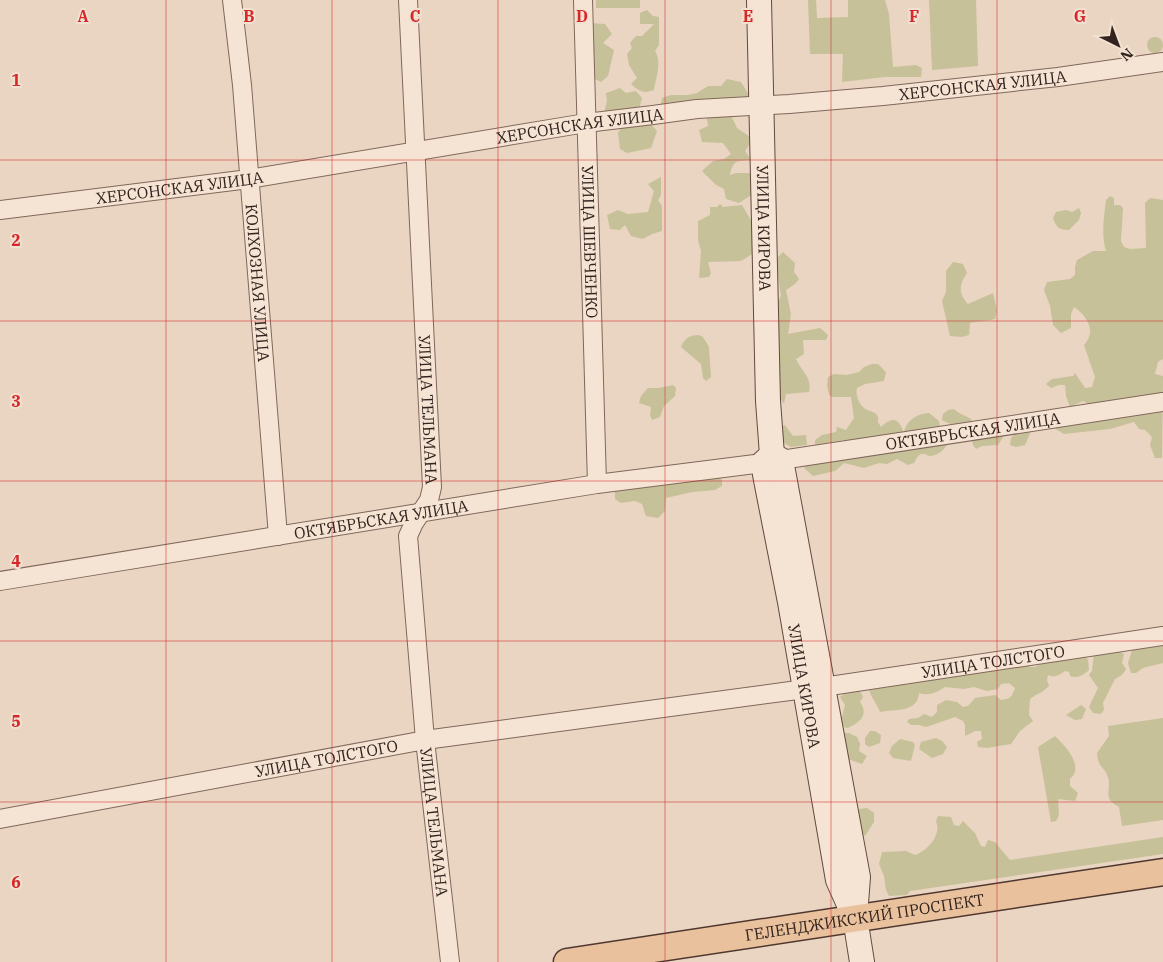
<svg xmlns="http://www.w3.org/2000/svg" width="1163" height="962" font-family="'IBM Plex Serif',serif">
<rect width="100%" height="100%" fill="#e9d5c2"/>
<g fill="#c6c198">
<rect x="596" y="0" width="44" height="8"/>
<polygon points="808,0 816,0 817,18 848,17 848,0 885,0 889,14 893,67 916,65 922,68 921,77 885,77 842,82 843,54 810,54"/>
<polygon points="929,0 976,0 978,66 932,70"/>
<path d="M647,10L653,16L659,17V45L655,51C662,62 656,78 654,90C643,94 639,91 631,84L637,78L629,65L627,54L632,48L630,43L636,36H642L654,24H640V13Z"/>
<polygon points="590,23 605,24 612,34 603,43 614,50 608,76 601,82 591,77"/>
<circle cx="1155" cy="45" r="8"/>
<path d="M727,79L741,82L749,95L742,100L725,103L737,128L753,139L745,151L751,160C736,161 733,160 730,175L736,173H754L753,194L739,203L726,199L724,189L716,185L702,171L713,161L724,159L731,154L723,143L702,142L699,130L708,126L707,118L711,113L686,109L687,120L672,122L668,110L660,108L662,98L671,95H688L697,93L708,86H721Z"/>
<polygon points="620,88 626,93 636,91 642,98 638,114 604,113 607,101 606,93"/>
<polygon points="647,120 657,131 651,148 627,153 620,149 618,133 624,124"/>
<polygon points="661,177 661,195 658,200 662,206 662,231 652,234 643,239 631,236 625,225 620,230 610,229 607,215 618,210 628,214 648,212 654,191 648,184"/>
<path d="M1110,196L1114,198V205H1120L1123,208L1121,241L1124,247L1130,249L1146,248L1145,203L1150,198L1163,200V359L1158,362L1155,374L1163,376L1162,458H1155L1150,445L1152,437L1145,430L1139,429L1134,422L1110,429L1064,434L1054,428L1059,424L1098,409L1083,401L1070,407L1066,396L1065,385H1059L1051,388L1046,384L1052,379L1073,376L1075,373L1085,388L1092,387L1095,377L1084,345C1097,331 1087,316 1074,307L1071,314V328L1061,333L1053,325L1050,306L1044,290L1047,282L1070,279L1075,275V267L1077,260L1093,251H1106C1101,236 1104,216 1106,200Z"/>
<polygon points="720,204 723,207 742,205 756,229 752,236 752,254 741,261 740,260 740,261 708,262 711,273 709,277 699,278 701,251 698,240 698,221 710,215 710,207 717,207"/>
<path d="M1079,208L1081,213L1079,220L1069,230C1059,230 1056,227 1053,218L1056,212L1066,210L1072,212Z"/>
<path d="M783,252L795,263L794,272L799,279L795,284L786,290L791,314L788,334L820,328L828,335L826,340H803L804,354L796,359C802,373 812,376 809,392L786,394L784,404L779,397L777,303L781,296L777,270V258Z"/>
<path d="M953,262L963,264L967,273C959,285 958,293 968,304L993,293L997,310L995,319C986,321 979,321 970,323L969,335L962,337L950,336L942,301L946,292V271Z"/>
<path d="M699,335L703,337L709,347L711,377L706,381L703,378L701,364L681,347C684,339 689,335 699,335Z"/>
<path d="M872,364H878L886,372L884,381L865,384L857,388C855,395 859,404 864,408C867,411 873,411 876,414C879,417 878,419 878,422L881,427C890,418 898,416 903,431C896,436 890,434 882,435C870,438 857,440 845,442L843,440L815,445V440L822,435L836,432L837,427L846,430L854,418L851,397H833L829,395L827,385L828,377L834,374L847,375L859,372L864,367Z"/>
<polygon points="673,385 676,388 675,396 664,406 660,417 652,420 650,415 651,407 639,403 641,396 648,388 659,388"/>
<path d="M954,409C960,415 966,415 972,420L970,424C960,425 951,426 942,420L943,414L948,410Z"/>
<path d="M929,413L939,421L940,428L908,433L904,431C908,419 917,414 929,413Z"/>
<polygon points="785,425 793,436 806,435 807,445 791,447 782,442 777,429"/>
<polygon points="1019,429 1032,429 1025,445 1016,447 1010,445 1011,438"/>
<polygon points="999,431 1003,437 998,445 982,446 976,449 973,445 972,440 980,435"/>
<path d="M951,438C948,445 940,456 930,456C927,456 925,453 922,454C918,454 916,460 914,463L908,465L897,459L887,464L879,463L864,468L844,463L835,471L813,476L804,468L815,456Z"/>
<polygon points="717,475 722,480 722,486 715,490 692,492 666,498 665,511 658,518 646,516 642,504 635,501 621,503 615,499 615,490"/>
<polygon points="1163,641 1163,663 1143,668 1136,673 1131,673 1128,663 1133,647"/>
<polygon points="1118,651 1124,654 1122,663 1126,669 1122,675 1115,679 1103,703 1104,710 1101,714 1093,713 1089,707 1098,688 1089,675 1092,671 1094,654"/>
<path d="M1085,656L1088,660L1089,670C1083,675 1078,679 1070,676L1069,672L1065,671C1060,675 1055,678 1048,675L1047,680L1049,686C1044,692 1036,694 1030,699L1029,715L1033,721L1020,731L1011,744L987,748L978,747L977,742L982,739L981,731H975L965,736V725L963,721L955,717L926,727L919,725H911L907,722L909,719L918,718L924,714L932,717L937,712V705L946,700L957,702L963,707L968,706L975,698L995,695L1001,700C1010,699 1012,697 1015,688L1009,683L1001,684L998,689L987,691L974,687L964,689L945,687C936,693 929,696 919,693C918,713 894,709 880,712C877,703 871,698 869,689L878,686L887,688L893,683L902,680L907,685L915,681L1025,662L1030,667H1035L1050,659Z"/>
<path d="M850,689H859L863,697L860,702C869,715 860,722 848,728L844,727L841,721L845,705L840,697Z"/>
<polygon points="1081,705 1086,709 1082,719 1075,720 1066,715"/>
<path d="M1163,718V820L1122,826L1119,807C1116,805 1112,803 1110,800C1106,793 1111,785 1108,777C1104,766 1098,768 1097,753L1109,736L1108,726Z"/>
<polygon points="870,731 875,731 881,735 880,743 869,747 865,744 865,738"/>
<polygon points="843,733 849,733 857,737 860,744 859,751 867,756 862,764 845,758"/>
<path d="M1055,736C1065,746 1085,766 1070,779V786L1078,793L1075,801L1058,799L1059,815L1056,821L1051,822L1038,747Z"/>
<polygon points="936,738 942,741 947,747 943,754 932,758 919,749 921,742"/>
<polygon points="900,739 913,742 915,745 911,761 893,758 889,753 892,746"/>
<polygon points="867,808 874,813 874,822 865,836 859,830 856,812 859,809"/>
<path d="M938,816L951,817L954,825L959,826L963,821L975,833L981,846L985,847L988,840L995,842L1010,860L1163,837V854L910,891L907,895L889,896L886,890L884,876L879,864L882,852L906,851L915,855C927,851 942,835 936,821Z"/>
</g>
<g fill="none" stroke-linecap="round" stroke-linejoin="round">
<defs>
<g id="minor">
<path id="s1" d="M232,0L242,85L278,536"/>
<path id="s2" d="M408,0L432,487L429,500L414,523L408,536L425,740L450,962"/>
<path id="s3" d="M583,0L597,484"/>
<path id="s4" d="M0,210L249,179L586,123L653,115L697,109L789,104L883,96L1058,77L1163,62"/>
<path id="s5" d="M781,460L1163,402"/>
<path id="s6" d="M0,581L597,484L763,463"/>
<path id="s7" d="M823,687L1163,636"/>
<path id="s8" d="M0,819L425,740L805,689"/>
</g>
<g id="secondary">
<path id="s9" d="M759,0L768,401L772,455"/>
<path id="s10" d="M772,455L763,463L766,480L790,602L838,880L855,918L862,962"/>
<polyline points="772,455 781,460 858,877 855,916"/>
</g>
<g id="primary">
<path id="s11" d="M567,962L1163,872"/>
</g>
</defs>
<use href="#minor" stroke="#81675b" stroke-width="20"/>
<use href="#secondary" stroke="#63493e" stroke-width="26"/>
<use href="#primary" stroke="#4f372f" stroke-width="29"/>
<use href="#minor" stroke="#f5e4d4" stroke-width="18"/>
<use href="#secondary" stroke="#f5e4d4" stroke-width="24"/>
<use href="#primary" stroke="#e9c19d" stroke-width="26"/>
</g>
<path fill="none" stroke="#d62828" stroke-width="1" stroke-opacity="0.55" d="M166,0V962M332,0V962M498,0V962M665,0V962M831,0V962M997,0V962M0,160H1163M0,321H1163M0,481H1163M0,641H1163M0,802H1163"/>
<g text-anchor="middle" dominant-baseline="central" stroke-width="4" stroke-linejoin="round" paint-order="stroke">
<g font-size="16" fill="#32231e" stroke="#f1e1d1">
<text stroke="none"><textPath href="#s4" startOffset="991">ХЕРСОНСКАЯ УЛИЦА</textPath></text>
<text stroke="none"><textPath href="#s4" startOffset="586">ХЕРСОНСКАЯ УЛИЦА</textPath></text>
<text stroke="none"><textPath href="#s4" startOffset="181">ХЕРСОНСКАЯ УЛИЦА</textPath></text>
<text stroke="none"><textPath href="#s9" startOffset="228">УЛИЦА КИРОВА</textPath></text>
<text stroke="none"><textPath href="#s3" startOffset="242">УЛИЦА ШЕВЧЕНКО</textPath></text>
<text stroke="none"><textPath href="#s1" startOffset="284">КОЛХОЗНАЯ УЛИЦА</textPath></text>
<text stroke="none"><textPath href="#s2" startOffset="410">УЛИЦА ТЕЛЬМАНА</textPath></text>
<text stroke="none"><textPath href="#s5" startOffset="194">ОКТЯБРЬСКАЯ УЛИЦА</textPath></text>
<text stroke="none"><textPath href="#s6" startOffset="386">ОКТЯБРЬСКАЯ УЛИЦА</textPath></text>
<text stroke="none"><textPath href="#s7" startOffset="172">УЛИЦА ТОЛСТОГО</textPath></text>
<text stroke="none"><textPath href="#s10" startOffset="239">УЛИЦА КИРОВА</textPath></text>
<text stroke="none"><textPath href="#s8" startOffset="332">УЛИЦА ТОЛСТОГО</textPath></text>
<text stroke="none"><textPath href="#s2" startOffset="830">УЛИЦА ТЕЛЬМАНА</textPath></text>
<text stroke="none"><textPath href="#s11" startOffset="301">ГЕЛЕНДЖИКСКИЙ ПРОСПЕКТ</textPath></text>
</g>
</g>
<g font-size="16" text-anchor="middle" font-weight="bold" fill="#d62828" stroke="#f1e1d1" stroke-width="4" stroke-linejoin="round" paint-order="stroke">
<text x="83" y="22">A</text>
<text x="249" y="22">B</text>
<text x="415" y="22">C</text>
<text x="582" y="22">D</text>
<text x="748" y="22">E</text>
<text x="914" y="22">F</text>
<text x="1080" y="22">G</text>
<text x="16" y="86">1</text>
<text x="16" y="246">2</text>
<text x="16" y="407">3</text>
<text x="16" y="567">4</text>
<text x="16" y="727">5</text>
<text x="16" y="888">6</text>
</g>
<g transform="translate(1118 45) rotate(138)" stroke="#f1e1d1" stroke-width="4" paint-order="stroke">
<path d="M0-4L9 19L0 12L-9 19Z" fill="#32231e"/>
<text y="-8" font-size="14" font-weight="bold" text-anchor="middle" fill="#32231e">N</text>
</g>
</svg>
